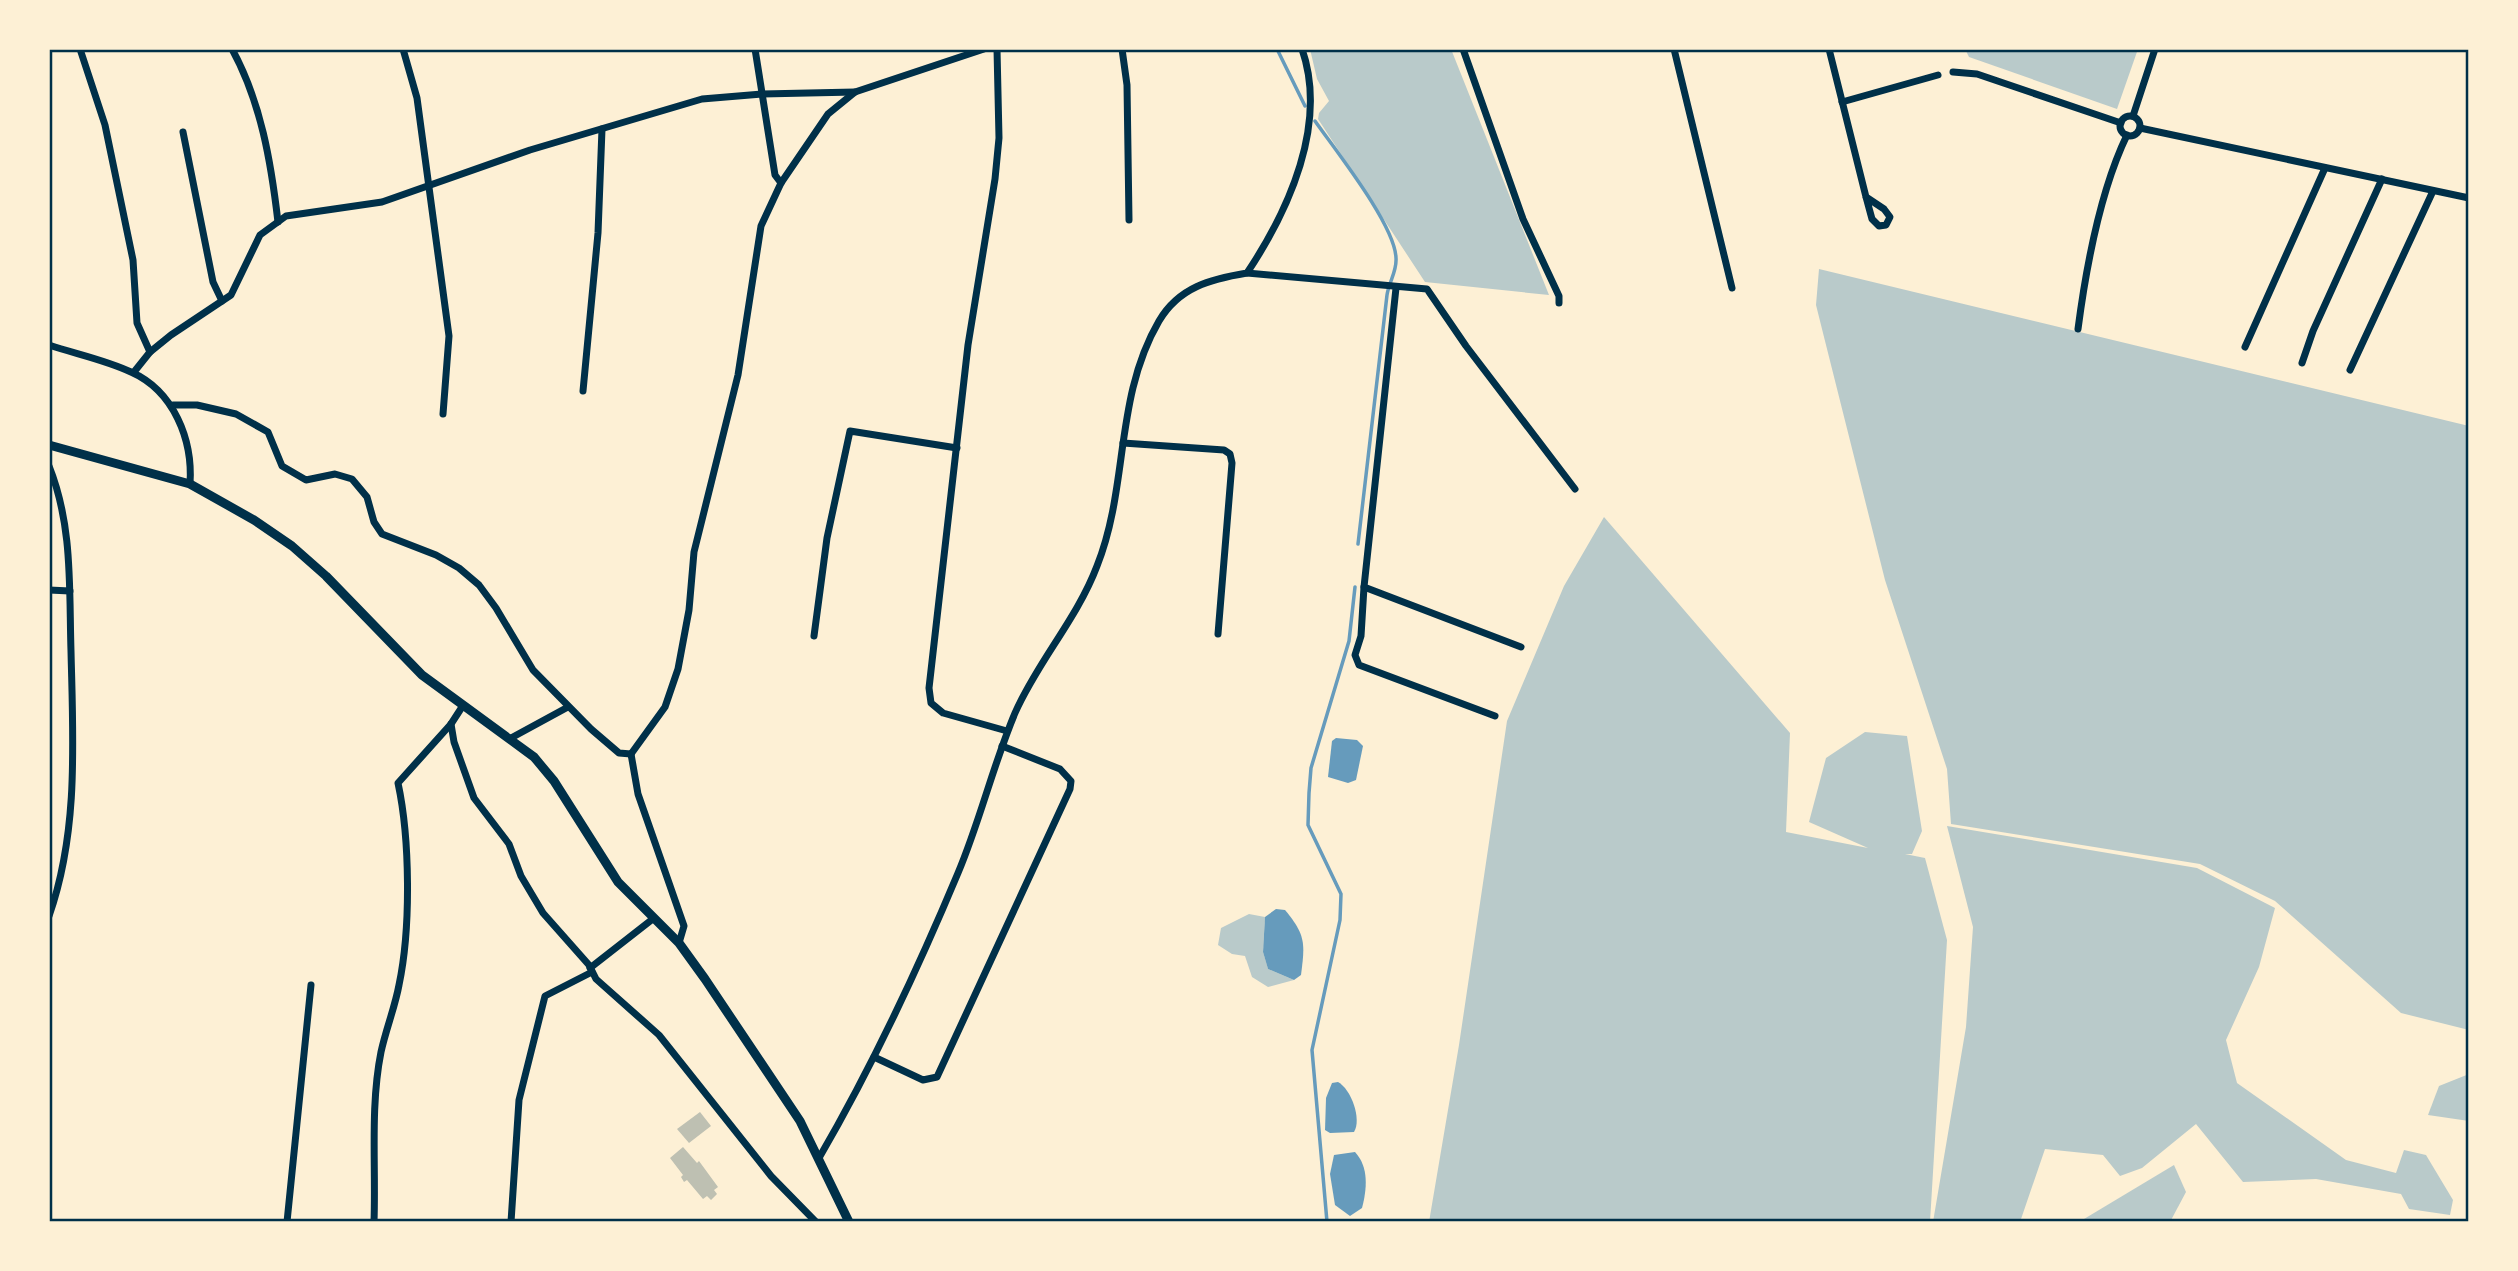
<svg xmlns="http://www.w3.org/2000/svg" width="2518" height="1271" font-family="'PT Sans Narrow',sans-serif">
<rect width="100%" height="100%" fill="#fdf0d5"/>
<g fill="#b9caca">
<polygon points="1310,49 1451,49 1549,295 1425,282 1318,119 1319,113 1329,101 1317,79"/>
<polygon points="1965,49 2138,49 2117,109 1969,57"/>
<polygon points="1819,269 2469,426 2469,1030 2401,1013 2275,901 2200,864 1951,824 1947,769 1885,580 1823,333 1816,305"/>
<polygon points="1604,517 1790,733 1786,832 1868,848 1809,822 1826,758 1865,732 1907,736 1922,831 1912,854 1905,854 1925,858 1947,940 1930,1222 1429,1222 1459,1045 1507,721 1564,586"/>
<polygon points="1947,826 2197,868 2275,908 2259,967 2226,1040 2237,1083 2346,1160 2396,1173 2404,1150 2426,1155 2453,1200 2450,1215 2409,1209 2401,1194 2316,1179 2243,1182 2196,1124 2142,1168 2120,1176 2103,1155 2045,1149 2020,1222 1933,1222 1966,1027 1973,927"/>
<polygon points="1249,914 1265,917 1263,952 1268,969 1294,980 1268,987 1252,977 1245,956 1232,954 1218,945 1221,928"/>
<polygon points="2469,1074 2469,1121 2428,1115 2439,1086"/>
<polygon points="2174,1165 2186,1192 2170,1222 2079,1222"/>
</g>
<g fill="#669bbc">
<polygon points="1336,738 1357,740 1363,746 1356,780 1348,783 1328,777 1332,741"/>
<path d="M1276,909L1285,910C1306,935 1305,944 1301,975L1294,980L1268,969L1263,952L1265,917Z"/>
<path d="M1338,1082C1351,1089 1362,1119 1354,1132L1330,1133L1325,1130L1326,1098L1332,1083Z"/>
<path d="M1355,1152C1369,1167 1367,1189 1362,1208L1350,1216L1335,1205L1330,1174L1334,1155Z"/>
</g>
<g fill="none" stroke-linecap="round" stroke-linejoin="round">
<g stroke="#669bbc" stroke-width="3.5">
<polyline points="1277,49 1305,106"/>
<path d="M1315,121C1336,151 1395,225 1396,258C1397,272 1389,281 1387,295L1358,544"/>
<polyline points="1327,1222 1312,1050 1340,920 1341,894 1308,825 1309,793 1311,768 1349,641 1355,587"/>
</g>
</g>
<g fill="#bec0b2">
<polygon points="700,1112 711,1126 689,1143 677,1129"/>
<polygon points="683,1147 697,1163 699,1161 718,1187 714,1190 717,1194 711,1200 707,1196 703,1199 687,1180 684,1182 681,1177 683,1175 670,1158"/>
</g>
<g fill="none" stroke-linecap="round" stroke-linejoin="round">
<g stroke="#003049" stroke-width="7">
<polyline points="80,49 105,125 133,260 137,323 150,352"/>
<path d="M232,49C261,102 271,162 278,222"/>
<polyline points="403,49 417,98 449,336 443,414"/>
<polyline points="755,49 775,175 781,183"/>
<polyline points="997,49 999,138 995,179 968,345 929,688 931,703 943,713 1007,731"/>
<polyline points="1122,49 1127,85 1129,220"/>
<polyline points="1463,49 1523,219 1559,296 1559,303"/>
<polyline points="1674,49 1732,288"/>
<polyline points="1829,49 1866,197 1872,219 1879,226 1886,225 1890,217 1884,209 1866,197"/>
<polyline points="1953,72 1977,74 2121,123"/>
<polyline points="1842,102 1938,75"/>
<polyline points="2133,116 2155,49"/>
<circle cx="2130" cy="126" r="10"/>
<polyline points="2140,128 2469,198"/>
<polyline points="183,132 213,282 222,301"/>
<polyline points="1247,273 1427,289 1466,346 1575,489"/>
<polyline points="1396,288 1364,587 1521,647"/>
<path d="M2078,329C2086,268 2100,191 2127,135"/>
<path d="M49,345C76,354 106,360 131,372C174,391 193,440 190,484"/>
<polyline points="2245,347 2325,168"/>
<polyline points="2302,363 2313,331 2382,179"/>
<polyline points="2350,370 2433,191"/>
<polyline points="134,372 150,352 171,335 231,295 260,235 286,216 382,202 530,150 702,99 762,94 855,92"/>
<polyline points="583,391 598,233 602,129"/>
<polyline points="173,405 197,405 236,414 268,432 282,466 306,480 335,474 352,479 367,497 374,522 382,534 436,555 459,568 479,585 496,608 533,670 591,729 619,753 631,754"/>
<polyline points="1123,443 1224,450 1230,454 1232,463 1218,634"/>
<path d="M49,466C73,526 69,587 71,651C73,739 79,831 49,916"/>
<polyline points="1364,587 1361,636 1355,655 1359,665 1495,716"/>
<polyline points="49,590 70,591"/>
<polyline points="814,636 827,538 850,431 957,448"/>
<polyline points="451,724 454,742 474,798 509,844 521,876 543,913 589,965 596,979 659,1035 771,1176 816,1222"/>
<polyline points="511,738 568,707"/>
<polyline points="631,754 665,707 678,669 689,610 694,552 738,375 761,226 781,183 828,114 855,92 984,49"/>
<polyline points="631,754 638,794 684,926 679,943"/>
<polyline points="590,968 654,918"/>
<polyline points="874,1057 923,1080 937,1077 1070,789 1071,781 1060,769 1002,746"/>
<path d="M819,1158C872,1067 917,971 958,873C980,821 993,765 1015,713C1038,661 1077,619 1097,566C1129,486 1114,398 1159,321C1179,287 1211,279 1247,273C1289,210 1328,124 1302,49"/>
<polyline points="287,1222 311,985"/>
<path d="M374,1222C376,1166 370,1107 381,1052C386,1029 395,1007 399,985C411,928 410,839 398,783L451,724L462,707"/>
<polyline points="511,1222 519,1100 545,996 592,972"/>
</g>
<polyline stroke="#003049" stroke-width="9" points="49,445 190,484 254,520 292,546 326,576 422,675 534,757 554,781 618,882 679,943 705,979 800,1121 849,1222"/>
</g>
<rect width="2518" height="1271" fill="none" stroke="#fdf0d5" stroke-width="102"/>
<rect x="51" y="51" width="2416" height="1169" fill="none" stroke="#003049" stroke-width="2.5"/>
</svg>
